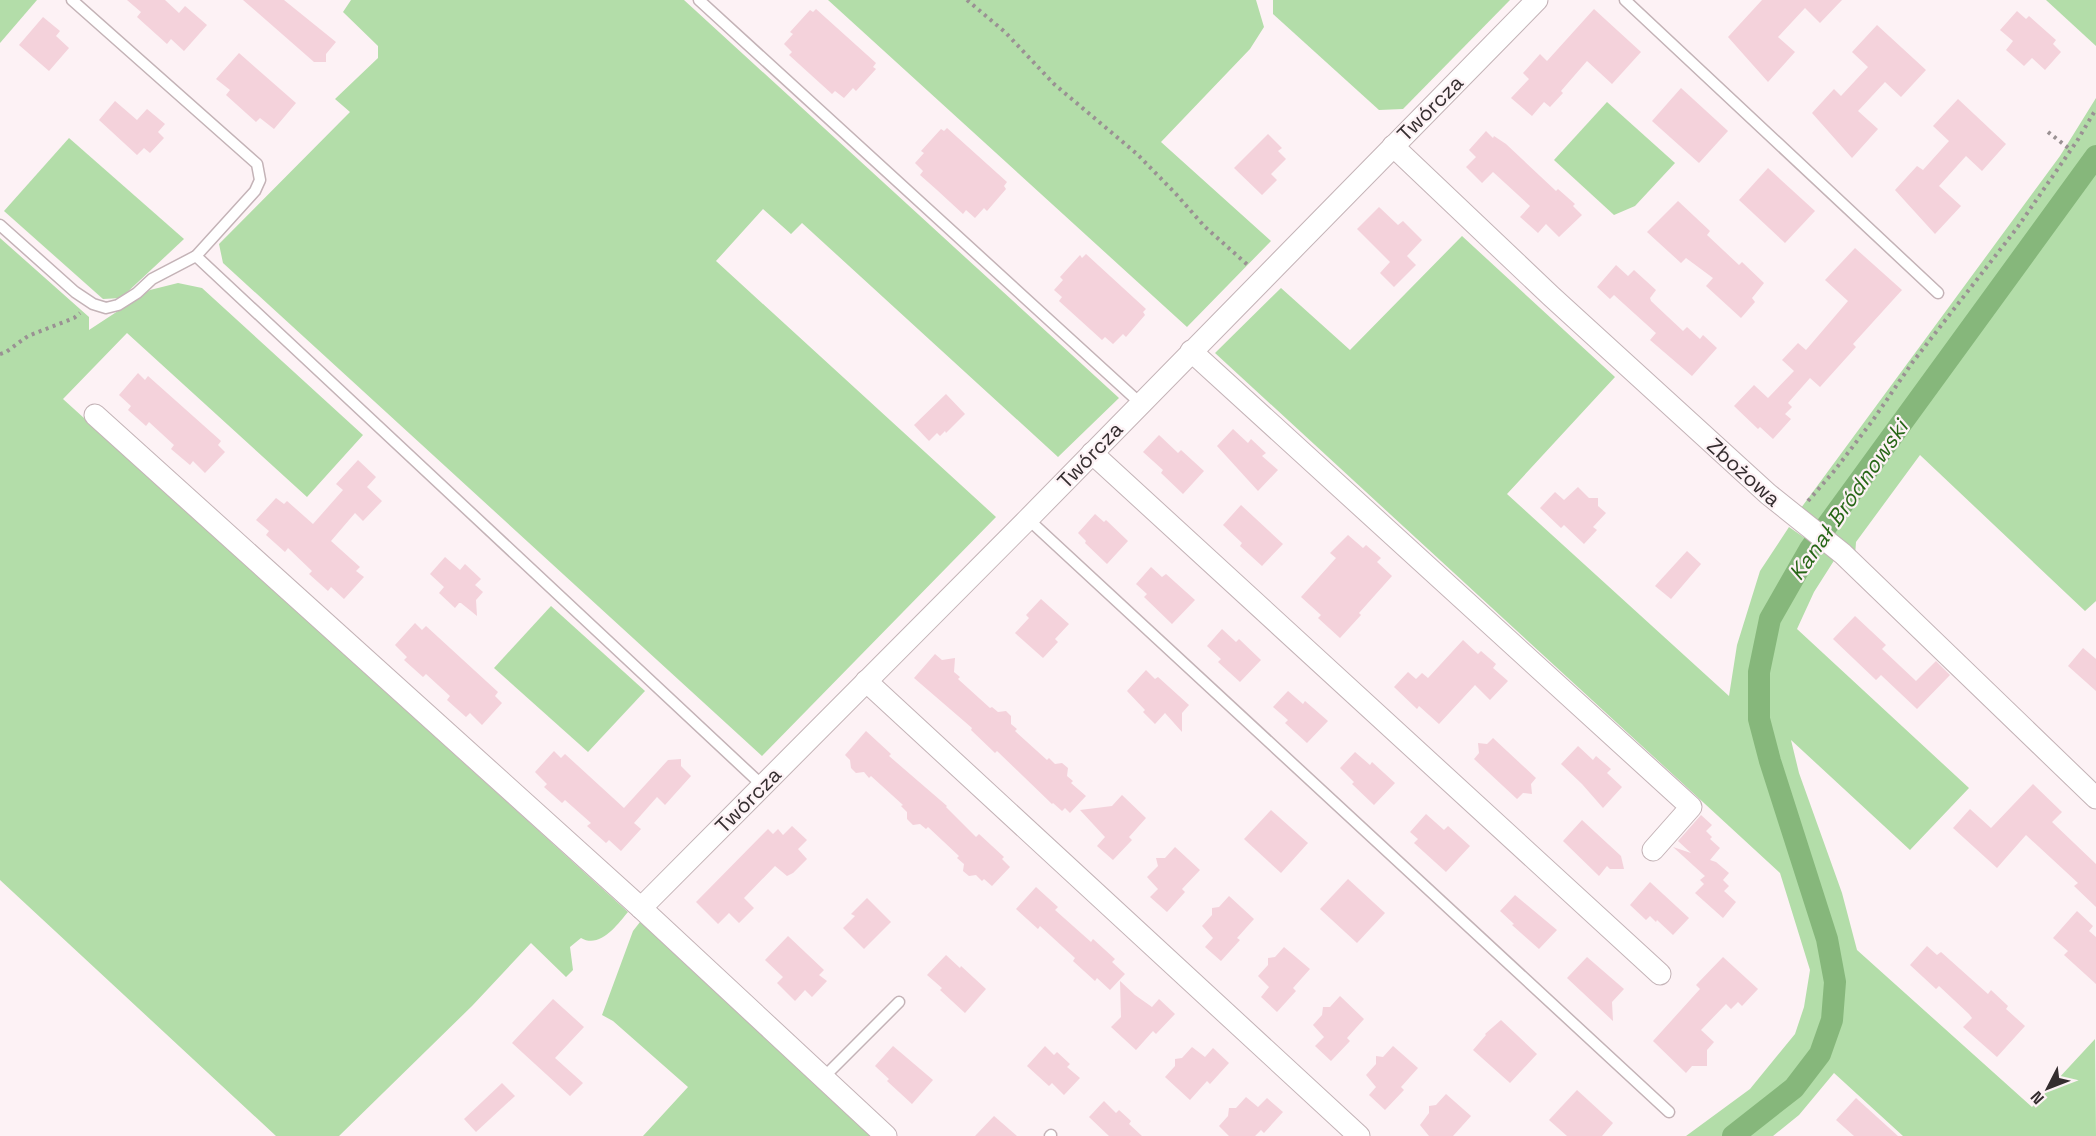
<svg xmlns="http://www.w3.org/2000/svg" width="2096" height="1136" font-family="'Space Grotesk',sans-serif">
<rect width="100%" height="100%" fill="#fdf2f5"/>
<g fill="#b3dda9">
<polygon points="0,0 37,0 0,43"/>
<polygon points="351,0 684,0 1119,398 1058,457 802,223 791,234 763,209 716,261 996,517 762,756 223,263 219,244 350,112 335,99 378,58 378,46 343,12"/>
<polygon points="828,0 1256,0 1264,27 1250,49 1161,142 1271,241 1187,327"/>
<polygon points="1273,0 1510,0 1403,109 1379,110 1273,14"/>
<polygon points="2046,0 2096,0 2096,46"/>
<polygon points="2096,98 2096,601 2085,611 1920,455 1856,542 1855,556 1801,508 2060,156"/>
<polygon points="1607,102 1675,163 1635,206 1614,215 1554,160"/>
<polygon points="69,138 184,239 121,298 103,299 4,211"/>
<polygon points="1462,236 1615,377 1507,494 1729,696 1737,645 1760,571 1789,527 1835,559 1814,592 1797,629 1969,788 1910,850 1791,740 1799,773 1842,893 1857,950 2032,1107 2095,1039 2096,1136 1903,1136 1834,1073 1799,1115 1773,1136 1686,1136 1750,1089 1795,1034 1804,1007 1810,970 1780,873 1215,353 1281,288 1350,350"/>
<path d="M0,238L89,317V330L150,290L178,283L202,288L363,435L307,497L127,333L63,399L628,912C617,925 600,949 581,938L570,947L573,970L566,977L531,943L472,1006L339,1136H276L0,880Z"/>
<polygon points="551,606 645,691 588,752 494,668"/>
<polygon points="640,922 874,1136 643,1136 688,1087 613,1021 602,1015 633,931"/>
</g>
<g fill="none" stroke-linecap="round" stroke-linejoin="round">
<polyline stroke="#86b77b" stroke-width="22" points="1733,1136 1794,1088 1820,1054 1832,1020 1835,982 1827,939 1770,761 1759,719 1759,672 1770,619 1810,549 2096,156"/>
</g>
<g fill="#f4d2db">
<polygon points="127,0 165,0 179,13 185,6 207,25 184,51 171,39 167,44 137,17 141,12"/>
<polygon points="243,0 284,0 336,42 326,54 326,62 314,62"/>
<polygon points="1762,0 1842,0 1820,23 1805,8 1778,37 1795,52 1768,82 1728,37"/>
<polygon points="816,9 876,63 873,67 876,69 856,91 853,88 844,98 835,91 832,94 789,55 792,52 784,44 793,34 790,32 810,10 813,12"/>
<polygon points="1594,9 1641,52 1612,84 1587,61 1561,91 1563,93 1550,107 1544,102 1532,116 1511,98 1529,79 1523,73 1540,54 1547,61"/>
<polygon points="2017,11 2026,19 2029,16 2056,40 2053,44 2061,52 2045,70 2032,58 2024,66 2006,50 2013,41 2000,30"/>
<polygon points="43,17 60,31 56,36 69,48 49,71 19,45"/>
<polygon points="1877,25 1926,70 1901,97 1885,82 1858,111 1878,129 1852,158 1812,113 1834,89 1841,96 1868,67 1852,52"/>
<polygon points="239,53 296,103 274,129 260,118 256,122 226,95 230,90 216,79"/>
<polygon points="1681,88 1728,131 1699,163 1652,121"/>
<polygon points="1958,99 2006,144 1982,171 1966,156 1939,186 1961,206 1935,234 1895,190 1917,166 1923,170 1949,141 1933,126"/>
<polygon points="115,101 137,120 147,109 165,124 158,132 164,138 150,153 144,148 137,155 99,120"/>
<polygon points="947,128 1007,182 1004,186 1006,189 987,211 984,208 975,218 966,210 963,214 937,190 920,175 923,171 915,163 924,153 921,151 941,129 944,131"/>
<polygon points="1486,131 1493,138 1494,136 1506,144 1556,191 1558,189 1575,204 1573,206 1582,215 1559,237 1546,224 1538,233 1520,217 1530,206 1493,172 1482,183 1466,167 1476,157 1469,150"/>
<polygon points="1268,134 1282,148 1278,151 1286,159 1271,174 1277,180 1262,195 1234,168"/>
<polygon points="1768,168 1815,211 1785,243 1739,200"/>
<polygon points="1678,201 1710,231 1707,235 1739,265 1742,262 1764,283 1752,298 1755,302 1741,318 1706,286 1713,278 1686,258 1681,263 1647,232"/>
<polygon points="1379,207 1398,225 1403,221 1422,240 1407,256 1416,265 1394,287 1380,273 1390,262 1357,229"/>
<polygon points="1855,248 1902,290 1853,344 1856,347 1820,387 1810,378 1788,403 1792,407 1785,414 1791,419 1773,439 1760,427 1758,429 1734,406 1754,385 1768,398 1794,371 1782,360 1798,343 1806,350 1848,301 1825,280"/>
<polygon points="1086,254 1146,309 1143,312 1145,315 1126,337 1123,334 1113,344 1105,337 1102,340 1091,330 1059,301 1062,297 1054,290 1063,280 1060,277 1080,255 1082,258"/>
<polygon points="1616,265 1628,276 1634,270 1656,290 1650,298 1651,301 1683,331 1687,327 1700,339 1703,335 1717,348 1692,376 1650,340 1656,333 1614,295 1610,299 1597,287"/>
<polygon points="138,373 145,380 148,376 221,441 218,445 225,452 205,473 193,461 190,465 171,449 174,445 149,422 146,426 128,410 131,406 119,395"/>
<polygon points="946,394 965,414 946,433 945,431 940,436 937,433 929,441 914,425"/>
<polygon points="1233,429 1248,443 1251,439 1266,453 1262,456 1278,470 1258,491 1217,446"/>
<polygon points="1159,435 1178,453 1181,450 1204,471 1183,494 1161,473 1163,470 1143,452"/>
<polygon points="358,460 376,477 367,487 382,501 363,521 355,513 331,541 360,567 356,571 364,577 344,599 331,587 328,591 309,574 312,571 288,548 285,552 266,535 269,531 256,520 276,498 284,504 287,501 313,524 343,490 336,484"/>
<polygon points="1578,487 1589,498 1598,498 1598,506 1606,513 1593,527 1597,530 1584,544 1564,525 1561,528 1540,508 1555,492 1564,500"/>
<polygon points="1241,505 1283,544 1262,566 1240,546 1242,543 1223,525"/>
<polygon points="1095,514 1104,522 1106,520 1128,541 1107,564 1085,543 1086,541 1078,533"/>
<polygon points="1348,535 1363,548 1366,545 1381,558 1377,562 1392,576 1359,613 1361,615 1340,638 1318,618 1321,615 1301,597 1336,558 1330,553"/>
<polygon points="1687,551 1701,564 1671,599 1655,586"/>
<polygon points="445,557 460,570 465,564 481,579 475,585 483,592 476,600 477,616 461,603 459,603 455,608 439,593 444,587 430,574"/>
<polygon points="1151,567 1162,577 1166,574 1195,600 1172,624 1144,597 1147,594 1136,584"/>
<polygon points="1041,599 1069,624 1055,639 1058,642 1043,658 1015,633 1029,618 1026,615"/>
<polygon points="1855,616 1886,645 1882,649 1916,681 1936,661 1950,675 1917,709 1881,675 1876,680 1833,639"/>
<polygon points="415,623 422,630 426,626 498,692 495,696 502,703 482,725 470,713 466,717 447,700 450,696 426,674 423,677 404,660 407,657 395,645"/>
<polygon points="1222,629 1236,642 1239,639 1261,660 1240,682 1218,662 1221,659 1207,646"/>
<polygon points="1463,640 1478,654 1481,651 1496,664 1493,668 1508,681 1490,700 1475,685 1439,724 1419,706 1417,709 1394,687 1408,672 1416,679 1422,673 1428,678"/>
<polygon points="2083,648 2096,659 2096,691 2068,666"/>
<polygon points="935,654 942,660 955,658 954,672 960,677 958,679 990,708 992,707 998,712 1006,711 1011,716 1011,724 1017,729 1015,731 1047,760 1049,758 1055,764 1062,763 1068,768 1067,776 1073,781 1071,783 1086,796 1070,813 1065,808 1062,811 1053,803 1052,804 997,751 995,753 971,730 972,728 914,678"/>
<polygon points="1146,670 1155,679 1158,677 1189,705 1182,713 1182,732 1165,713 1155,724 1143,712 1145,710 1127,691"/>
<polygon points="1288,691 1303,704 1305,701 1328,721 1307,743 1285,723 1288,720 1273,707"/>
<polygon points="866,731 891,754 889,756 947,806 946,807 976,837 979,834 1004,857 1002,859 1010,867 992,886 984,879 982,881 976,875 969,876 963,871 964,864 957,858 959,856 928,827 926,829 920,824 913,825 907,819 907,812 901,806 903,805 871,776 869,778 864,772 856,773 851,768 850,760 845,755"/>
<polygon points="1493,738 1536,778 1531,784 1532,794 1523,793 1517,799 1474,759 1479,753 1478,743 1487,744"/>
<polygon points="1578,746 1593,760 1596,756 1611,769 1607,773 1622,787 1603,808 1582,784 1561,764"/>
<polygon points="554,751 561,758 565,754 624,808 668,760 681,759 681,766 691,776 665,805 657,797 634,823 641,829 621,851 609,840 606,843 587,826 591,823 565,800 562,803 544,787 547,784 535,772"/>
<polygon points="1355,752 1370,765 1372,762 1395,783 1374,805 1352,784 1354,782 1340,768"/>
<polygon points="2033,784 2062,812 2052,822 2096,864 2096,907 2074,886 2078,883 2026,835 1997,868 1953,828 1970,809 1991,828"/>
<polygon points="1122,795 1146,818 1129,837 1132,840 1113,860 1097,846 1105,837 1080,810 1112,806"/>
<polygon points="1271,810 1308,843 1281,873 1244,839"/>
<polygon points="1426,814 1444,830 1448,826 1470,846 1446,872 1414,843 1418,839 1410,832"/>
<polygon points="1701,815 1712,825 1706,831 1712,837 1710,839 1720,848 1710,860 1716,862 1729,873 1723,880 1729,886 1724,891 1736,902 1723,918 1695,893 1704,884 1700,880 1705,876 1673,847 1691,853 1678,841"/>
<polygon points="1582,820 1621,856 1624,869 1610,869 1607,866 1599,876 1563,841"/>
<polygon points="792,826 807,840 798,849 807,859 793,873 787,876 775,866 744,898 754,908 739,923 729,913 718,924 696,902 768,829 773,834 778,829 783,835"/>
<polygon points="1175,847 1200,870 1182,889 1185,892 1167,912 1150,897 1158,889 1147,877 1158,866 1156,858 1165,858"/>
<polygon points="1348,879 1385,913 1357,943 1320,909"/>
<polygon points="1650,882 1689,918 1673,935 1657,920 1656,922 1650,916 1646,920 1630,905"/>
<polygon points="1036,887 1058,907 1055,910 1091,942 1093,939 1115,959 1112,962 1125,974 1110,990 1097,978 1095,981 1073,961 1075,958 1040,926 1038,929 1016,909"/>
<polygon points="1515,895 1557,930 1539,949 1512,925 1514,924 1500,911"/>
<polygon points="1229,896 1254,919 1237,938 1240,940 1221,961 1205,947 1213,938 1202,926 1212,915 1212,908 1219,907"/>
<polygon points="867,898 891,922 864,949 843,928 855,916 851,914"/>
<polygon points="2077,911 2093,926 2089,931 2096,937 2096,984 2064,955 2068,951 2053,938"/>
<polygon points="788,936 824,970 819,975 827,981 812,997 805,990 795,1001 777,983 783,977 765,960"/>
<polygon points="1927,946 1937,955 1941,952 1988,994 1991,990 2008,1006 2006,1009 2025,1026 1997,1057 1963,1027 1972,1018 1969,1014 1939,986 1936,989 1910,965"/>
<polygon points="1284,947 1310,969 1293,988 1296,991 1277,1012 1261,997 1269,987 1258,976 1268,965 1268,958 1275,957"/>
<polygon points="946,955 960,968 961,966 986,989 965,1013 940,990 942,988 927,975"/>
<polygon points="1587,957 1624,989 1612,1002 1613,1021 1567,978"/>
<polygon points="1723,957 1758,989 1742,1006 1738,1002 1731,1009 1726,1004 1701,1030 1714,1042 1707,1050 1707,1066 1692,1066 1686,1073 1653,1041 1700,989 1696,985"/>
<polygon points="1120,981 1135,995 1152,1007 1159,999 1175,1014 1156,1034 1153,1031 1136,1050 1111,1027 1121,1017"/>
<polygon points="1340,996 1364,1019 1347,1038 1350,1041 1331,1061 1315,1046 1324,1037 1313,1025 1322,1015 1323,1007 1330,1007"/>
<polygon points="553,999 584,1027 555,1058 583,1083 570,1096 512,1043"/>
<polygon points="1501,1020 1537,1054 1510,1083 1473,1050 1486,1035 1485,1034"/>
<polygon points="893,1046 933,1080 912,1104 887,1081 889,1079 875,1066"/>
<polygon points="1045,1046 1054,1055 1057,1052 1070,1064 1067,1067 1080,1078 1064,1095 1052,1083 1049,1086 1027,1066"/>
<polygon points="1393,1046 1418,1068 1401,1087 1404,1090 1385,1110 1369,1095 1376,1087 1366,1075 1376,1064 1376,1056 1383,1057"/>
<polygon points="1192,1047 1205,1057 1213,1048 1229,1063 1210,1084 1207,1081 1190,1100 1165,1077 1175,1066 1175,1059 1182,1058"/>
<polygon points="502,1083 515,1096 476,1132 464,1119"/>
<polygon points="1577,1090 1613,1123 1602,1136 1567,1136 1549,1120"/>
<polygon points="1446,1094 1471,1116 1453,1136 1429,1136 1420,1125 1429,1113 1429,1106 1436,1105"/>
<polygon points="1246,1097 1258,1107 1267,1098 1283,1112 1264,1133 1261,1130 1255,1136 1229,1136 1219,1126 1228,1116 1229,1108 1236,1108"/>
<polygon points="1856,1098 1898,1136 1854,1136 1836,1120"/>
<polygon points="1104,1101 1116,1113 1119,1110 1131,1121 1129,1124 1142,1136 1109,1136 1089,1117"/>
<polygon points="994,1116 1017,1136 975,1136"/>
</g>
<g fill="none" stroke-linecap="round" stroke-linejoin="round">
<defs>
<g id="lane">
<polyline points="699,0 1140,403"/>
<polyline points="1625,0 1938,293"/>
<polyline points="0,225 75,292 93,304 106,308 118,305 137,293 152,279 196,256 255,191 260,180 257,164 72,0"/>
<polyline points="196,256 763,786"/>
<polyline points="1028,519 1669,1112"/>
<polyline points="823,1078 899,1002"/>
<polyline points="1050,1136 1051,1135"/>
</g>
<g id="street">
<polyline points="1393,146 1551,296 1768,494 1843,554 2096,798"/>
<polyline points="1191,351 1691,807 1653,850"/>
<polyline points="95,415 641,908 886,1136"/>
<polyline points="1092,453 1660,974"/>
<polyline points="866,681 1359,1136"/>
<polyline points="641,908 1028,519 1537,0"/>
</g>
</defs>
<use href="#lane" stroke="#c4b3b7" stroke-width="13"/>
<use href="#street" stroke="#c4b3b7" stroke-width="23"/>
<g stroke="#9a9193" stroke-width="4" stroke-dasharray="3 4.5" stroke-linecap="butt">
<polyline points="967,0 1005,32 1054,84 1137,154 1176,194 1205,227 1249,266"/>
<polyline points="2048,132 2071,150"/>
<polyline points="0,354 6,352 28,336 74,318 80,313"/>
<polyline points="1808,501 1835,470 1873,420 1912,363 2017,228 2077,141 2096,109"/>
</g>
<use href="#lane" stroke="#fff" stroke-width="10"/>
<use href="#street" stroke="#fff" stroke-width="21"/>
</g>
<g text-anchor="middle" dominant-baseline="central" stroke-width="4.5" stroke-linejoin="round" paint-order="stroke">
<g font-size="21" fill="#342d2f" stroke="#fdf2f5">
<text transform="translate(1430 108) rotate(-45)">Twórcza</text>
<text transform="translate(1090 455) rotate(-46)">Twórcza</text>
<text transform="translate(1744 472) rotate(42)">Zbożowa</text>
<text transform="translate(748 800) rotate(-45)">Twórcza</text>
</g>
<g font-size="22" font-style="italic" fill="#276616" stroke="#fdf2f5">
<text transform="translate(1848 500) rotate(-55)">Kanał Bródnowski</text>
</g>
</g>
<g transform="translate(2048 1088) rotate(228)" stroke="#fdf2f5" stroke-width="4.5" paint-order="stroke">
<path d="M0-4.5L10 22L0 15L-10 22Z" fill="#342d2f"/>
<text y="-9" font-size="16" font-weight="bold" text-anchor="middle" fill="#342d2f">N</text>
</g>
</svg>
